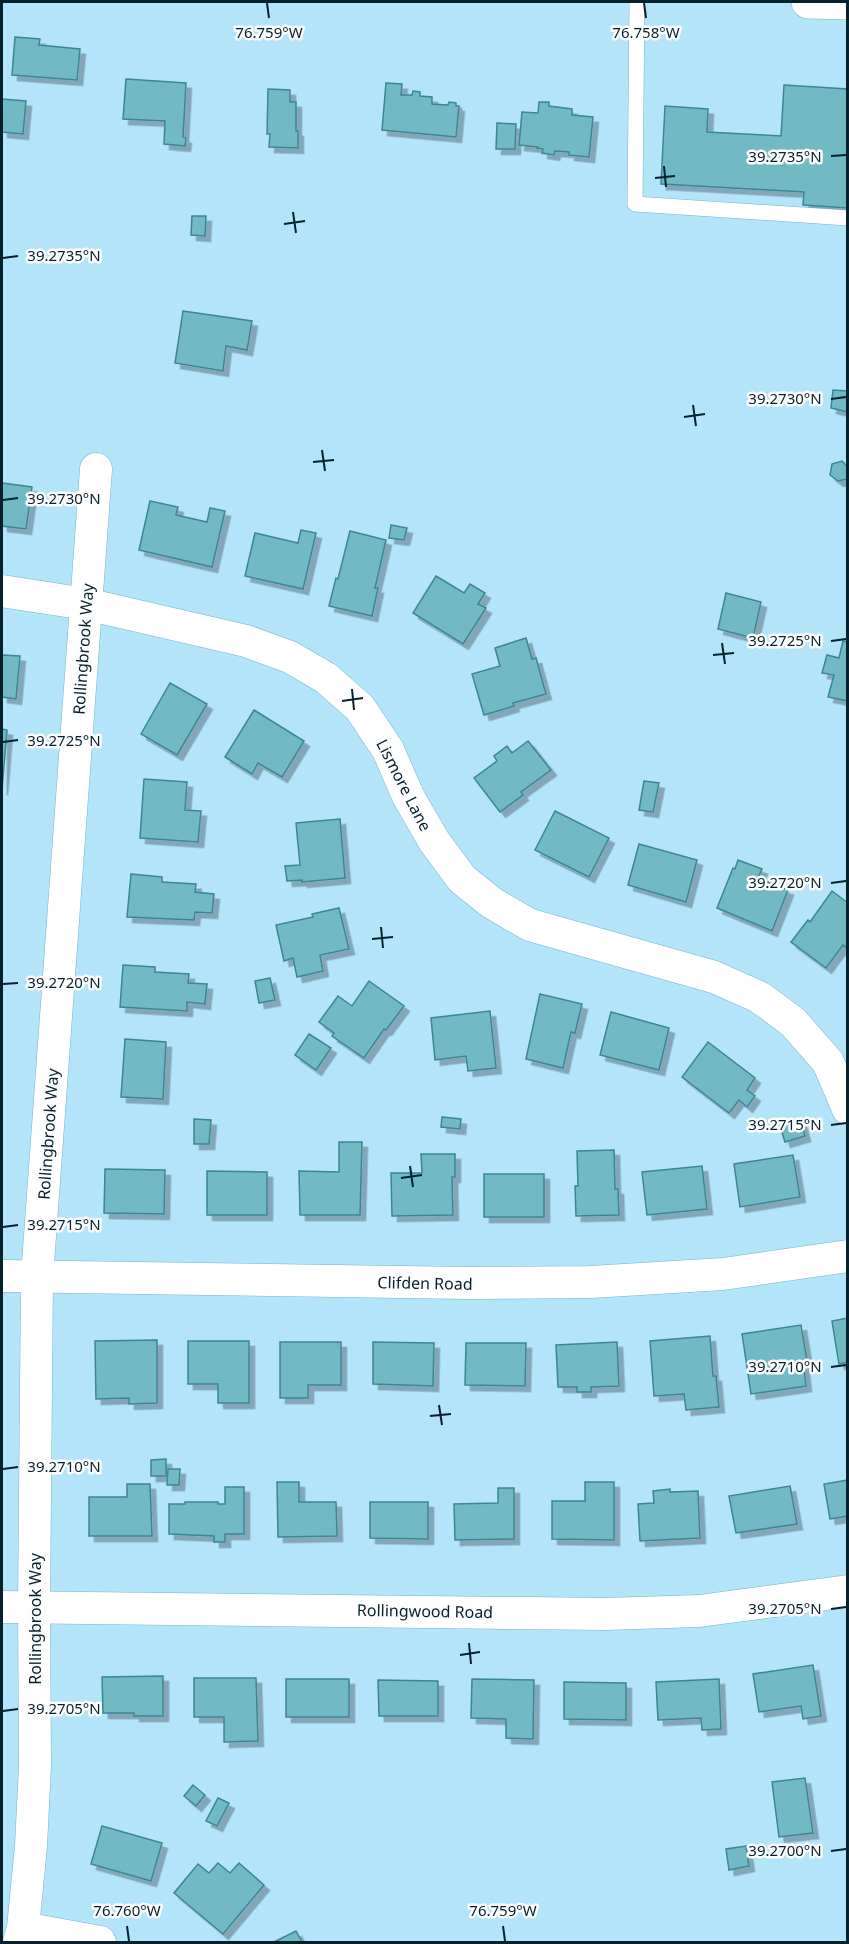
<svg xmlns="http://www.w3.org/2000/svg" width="849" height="1944" font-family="'Noto Sans',sans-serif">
<defs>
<filter id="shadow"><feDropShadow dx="5.5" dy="5.5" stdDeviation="0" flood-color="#0004"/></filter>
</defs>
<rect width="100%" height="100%" fill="#b3e4fa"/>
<g fill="#71bac4" stroke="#3d8791" stroke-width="1.5" filter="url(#shadow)">
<polygon points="15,37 40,39 39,45 80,49 77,80 12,75"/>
<polygon points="126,79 186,83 183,137 186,138 185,146 164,144 165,121 123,119"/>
<polygon points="386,83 402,84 401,95 412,95 413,91 420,92 420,96 432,97 432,104 448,105 449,102 456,103 456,106 459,106 456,137 382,130"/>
<polygon points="784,85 848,89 848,208 803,205 804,192 661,184 665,106 708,109 707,132 781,136"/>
<polygon points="268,89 290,90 290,102 296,102 296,131 298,131 298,148 269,147 270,134 267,134"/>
<polygon points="2,99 26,101 23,134 2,132"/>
<polygon points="539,102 549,102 549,106 572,109 572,115 593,117 589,157 569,155 569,152 555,151 554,155 542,153 543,149 537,148 538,147 519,145 522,112 538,113"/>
<polygon points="497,123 516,124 515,149 496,149"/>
<polygon points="192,216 206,216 205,236 191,235"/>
<polygon points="183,311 252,321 247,350 226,346 223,371 175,363"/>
<polygon points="833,390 848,391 848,412 831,408"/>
<polygon points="842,461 848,467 847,479 838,481 830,475 832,464"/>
<polygon points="2,483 32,487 26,529 2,526"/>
<polygon points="150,501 178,507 176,515 207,522 210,508 225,511 212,567 139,550"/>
<polygon points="391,525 407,528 404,540 389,538"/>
<polygon points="301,530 316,533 303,589 245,576 255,533 298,543"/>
<polygon points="350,531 386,540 375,588 378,588 372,616 329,606 336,578 338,579"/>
<polygon points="436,576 464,593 470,584 485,593 478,604 486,608 463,644 413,613"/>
<polygon points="726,593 761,602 753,638 718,629"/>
<polygon points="526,638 532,659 536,658 546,694 513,703 514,706 484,715 472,674 500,666 495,648"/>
<polygon points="843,641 848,642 848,701 828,697 834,675 822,673 827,655 839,658"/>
<polygon points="2,655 20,656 16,699 2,697"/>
<polygon points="170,683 207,704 177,755 141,734"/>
<polygon points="254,710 304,741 282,777 258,763 252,774 225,757"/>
<polygon points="2,729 7,730 2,790"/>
<polygon points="528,741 551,770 521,792 523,795 500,812 474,778 497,761 494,756 507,746 512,753"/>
<polygon points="144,779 187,782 185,810 201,811 198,842 140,838"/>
<polygon points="644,781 659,783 653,812 639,810"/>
<polygon points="555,811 609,838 589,877 535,850"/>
<polygon points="340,819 345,878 302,882 302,880 287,881 285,866 300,865 296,823"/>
<polygon points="639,844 697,860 686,902 628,885"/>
<polygon points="738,860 762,869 758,878 788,890 772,931 717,908 733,868 735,869"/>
<polygon points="131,874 162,877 162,882 196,884 195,892 214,894 212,913 195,912 194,920 127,917"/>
<polygon points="832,891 848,903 848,943 845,947 843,945 826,968 791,942 808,920 810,922"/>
<polygon points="339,908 349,949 320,955 323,971 297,977 293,958 284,961 276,925 313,917 312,914"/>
<polygon points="123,965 155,967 155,972 189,974 188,983 207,984 205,1004 187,1002 187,1011 120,1007"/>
<polygon points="270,978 275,1000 259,1003 255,981"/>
<polygon points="369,981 404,1006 386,1030 384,1029 364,1058 332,1036 334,1033 319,1022 338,996 352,1006"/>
<polygon points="540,994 582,1004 575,1033 571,1032 563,1068 526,1059"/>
<polygon points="490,1011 496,1068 468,1071 466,1056 435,1060 431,1018"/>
<polygon points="611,1012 669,1028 659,1070 600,1055"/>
<polygon points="309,1034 331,1048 316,1070 295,1055"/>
<polygon points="125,1039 166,1042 163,1099 121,1097"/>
<polygon points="708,1042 755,1078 747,1090 755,1096 747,1107 739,1100 729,1113 682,1077"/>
<polygon points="442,1117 461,1119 460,1129 441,1127"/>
<polygon points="194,1119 211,1120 209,1144 194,1144"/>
<polygon points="801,1120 805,1136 785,1142 780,1126"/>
<polygon points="339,1142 362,1142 360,1215 300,1215 299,1171 339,1172"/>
<polygon points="614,1150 615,1189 618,1189 619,1215 576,1216 575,1186 578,1186 577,1151"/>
<polygon points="421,1154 455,1154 455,1177 452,1177 453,1215 392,1216 391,1173 422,1173"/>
<polygon points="793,1155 800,1197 740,1207 734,1164"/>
<polygon points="702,1166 707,1209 647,1215 642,1172"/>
<polygon points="105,1169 165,1170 164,1214 104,1213"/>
<polygon points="207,1171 267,1172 267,1215 207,1215"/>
<rect x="484" y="1174" width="60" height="43"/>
<polygon points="848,1318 848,1362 839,1364 832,1321"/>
<polygon points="801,1325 808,1367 804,1368 806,1386 751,1394 742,1334"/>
<polygon points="710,1336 713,1376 716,1376 719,1407 686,1410 684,1394 654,1396 650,1341"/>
<polygon points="157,1340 157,1403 129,1404 129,1398 96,1399 95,1341"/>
<polygon points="188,1341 249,1341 249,1403 218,1403 218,1384 188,1384"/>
<polygon points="280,1342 341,1342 341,1385 308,1385 308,1398 280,1398"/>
<polygon points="373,1342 434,1343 433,1386 373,1384"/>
<polygon points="617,1342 619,1386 591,1387 591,1392 577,1392 577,1387 558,1387 556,1345"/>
<polygon points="466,1343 526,1343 525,1386 465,1385"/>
<polygon points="166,1459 166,1476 151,1476 151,1460"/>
<polygon points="168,1469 180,1469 179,1485 167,1485"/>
<polygon points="848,1480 848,1516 830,1519 824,1484"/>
<polygon points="277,1482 299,1482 299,1502 336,1502 337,1536 278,1537"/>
<polygon points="585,1482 614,1482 614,1540 552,1539 552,1501 585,1501"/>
<polygon points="127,1484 150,1484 152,1536 89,1536 89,1497 127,1497"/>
<polygon points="790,1486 797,1524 736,1533 729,1496"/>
<polygon points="225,1487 244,1487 244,1534 225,1534 225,1542 214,1542 214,1536 169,1534 169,1504 185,1504 185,1502 218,1502 218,1504 225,1504"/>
<polygon points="498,1488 514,1488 514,1539 455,1540 454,1504 498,1503"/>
<polygon points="670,1489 670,1492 698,1491 700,1538 640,1541 638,1504 654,1503 653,1491"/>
<polygon points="370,1502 428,1502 428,1539 370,1538"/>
<polygon points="813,1665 821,1716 803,1719 801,1706 759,1712 753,1674"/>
<polygon points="163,1676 163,1716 134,1716 134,1713 103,1713 102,1677"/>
<polygon points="194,1678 256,1678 258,1741 224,1742 224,1717 194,1717"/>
<rect x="286" y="1679" width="63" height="38"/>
<polygon points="472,1679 534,1680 533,1739 506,1738 506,1719 471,1718"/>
<polygon points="719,1679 721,1729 702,1730 701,1718 658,1720 656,1682"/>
<polygon points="378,1680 438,1681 438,1716 379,1716"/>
<polygon points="564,1682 626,1683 626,1720 564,1719"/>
<polygon points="805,1778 813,1833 779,1837 772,1782"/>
<polygon points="193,1785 205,1795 196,1806 184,1796"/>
<polygon points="218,1798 229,1803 217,1826 206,1821"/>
<polygon points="102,1826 162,1843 151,1881 91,1864"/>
<polygon points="746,1846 749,1866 729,1870 726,1849"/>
<polygon points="218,1863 230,1873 239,1863 264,1885 223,1934 174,1893 198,1864 209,1873"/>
<polygon points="296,1931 302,1942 274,1942"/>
</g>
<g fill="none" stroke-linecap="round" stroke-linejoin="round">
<defs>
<polyline id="service" points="637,2 635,204 848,218"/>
<g id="minor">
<polyline points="2,591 86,604 246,641 290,657 326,678 360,708 388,750 408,796 434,841 462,879 492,903 530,925 714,977 759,997 793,1022 828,1062 848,1109"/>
<polyline points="2,1276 467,1283 591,1282 723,1274 848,1256"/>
<polyline points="2,1607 605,1614 699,1611 848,1591"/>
<polyline points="23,1928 100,1942"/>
<polyline points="19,1942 23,1928 31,1846 35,1765 34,1607 37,1277 96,469"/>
</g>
<polyline id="tertiary" points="808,2 848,3"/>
</defs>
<use href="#service" stroke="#76b4ce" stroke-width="16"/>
<use href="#minor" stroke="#76b4ce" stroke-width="33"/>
<use href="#tertiary" stroke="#76b4ce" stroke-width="34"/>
<use href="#service" stroke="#fff" stroke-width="15"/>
<use href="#minor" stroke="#fff" stroke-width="32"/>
<use href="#tertiary" stroke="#fff" stroke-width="33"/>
</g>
<path fill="none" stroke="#07212c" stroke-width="2" d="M267,3L269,18M644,3L646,18M831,156L846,155M664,166L666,187M655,178L675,176M293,212L296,233M284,224L305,221M3,258L18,256M831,399L846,397M693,405L696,426M684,417L705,414M322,450L325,471M313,462L334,460M3,500L18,498M831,641L846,639M722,643L725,664M713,655L734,653M352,689L354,710M342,701L363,698M3,742L18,740M831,883L846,881M381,927L383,948M372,939L393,937M3,984L18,983M831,1125L846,1123M410,1166L413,1187M401,1178L422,1175M3,1227L18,1225M831,1367L846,1365M439,1405L442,1425M430,1416L451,1414M3,1469L18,1467M831,1609L846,1607M469,1643L471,1664M460,1655L480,1652M3,1711L18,1709M831,1851L846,1849M127,1926L129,1941M503,1926L505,1941"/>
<g text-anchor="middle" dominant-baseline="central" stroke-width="5" stroke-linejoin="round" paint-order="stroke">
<g font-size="16" fill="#07212c" stroke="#fdfdfd">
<text transform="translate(83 649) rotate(-86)">Rollingbrook Way</text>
<text transform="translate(404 785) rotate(63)">Lismore Lane</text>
<text transform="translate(48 1134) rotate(-86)">Rollingbrook Way</text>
<text transform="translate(425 1283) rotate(1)">Clifden Road</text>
<text transform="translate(425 1611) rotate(1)">Rollingwood Road</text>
<text transform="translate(35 1619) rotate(-90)">Rollingbrook Way</text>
</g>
</g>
<g font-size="15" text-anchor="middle" fill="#07212c" stroke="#fdfdfd" stroke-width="5" stroke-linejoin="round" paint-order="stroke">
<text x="269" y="38">76.759°W</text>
<text x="646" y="38">76.758°W</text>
<text x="785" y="162">39.2735°N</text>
<text x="64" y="261">39.2735°N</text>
<text x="785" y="404">39.2730°N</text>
<text x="64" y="504">39.2730°N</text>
<text x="785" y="646">39.2725°N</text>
<text x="64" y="746">39.2725°N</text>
<text x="785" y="888">39.2720°N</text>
<text x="64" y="988">39.2720°N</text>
<text x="785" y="1130">39.2715°N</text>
<text x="64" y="1230">39.2715°N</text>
<text x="785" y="1372">39.2710°N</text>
<text x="64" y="1472">39.2710°N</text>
<text x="785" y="1614">39.2705°N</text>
<text x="64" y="1714">39.2705°N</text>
<text x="785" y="1856">39.2700°N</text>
<text x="127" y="1916">76.760°W</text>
<text x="503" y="1916">76.759°W</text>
</g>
<rect width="849" height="1944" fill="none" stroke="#07212c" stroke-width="6"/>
</svg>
